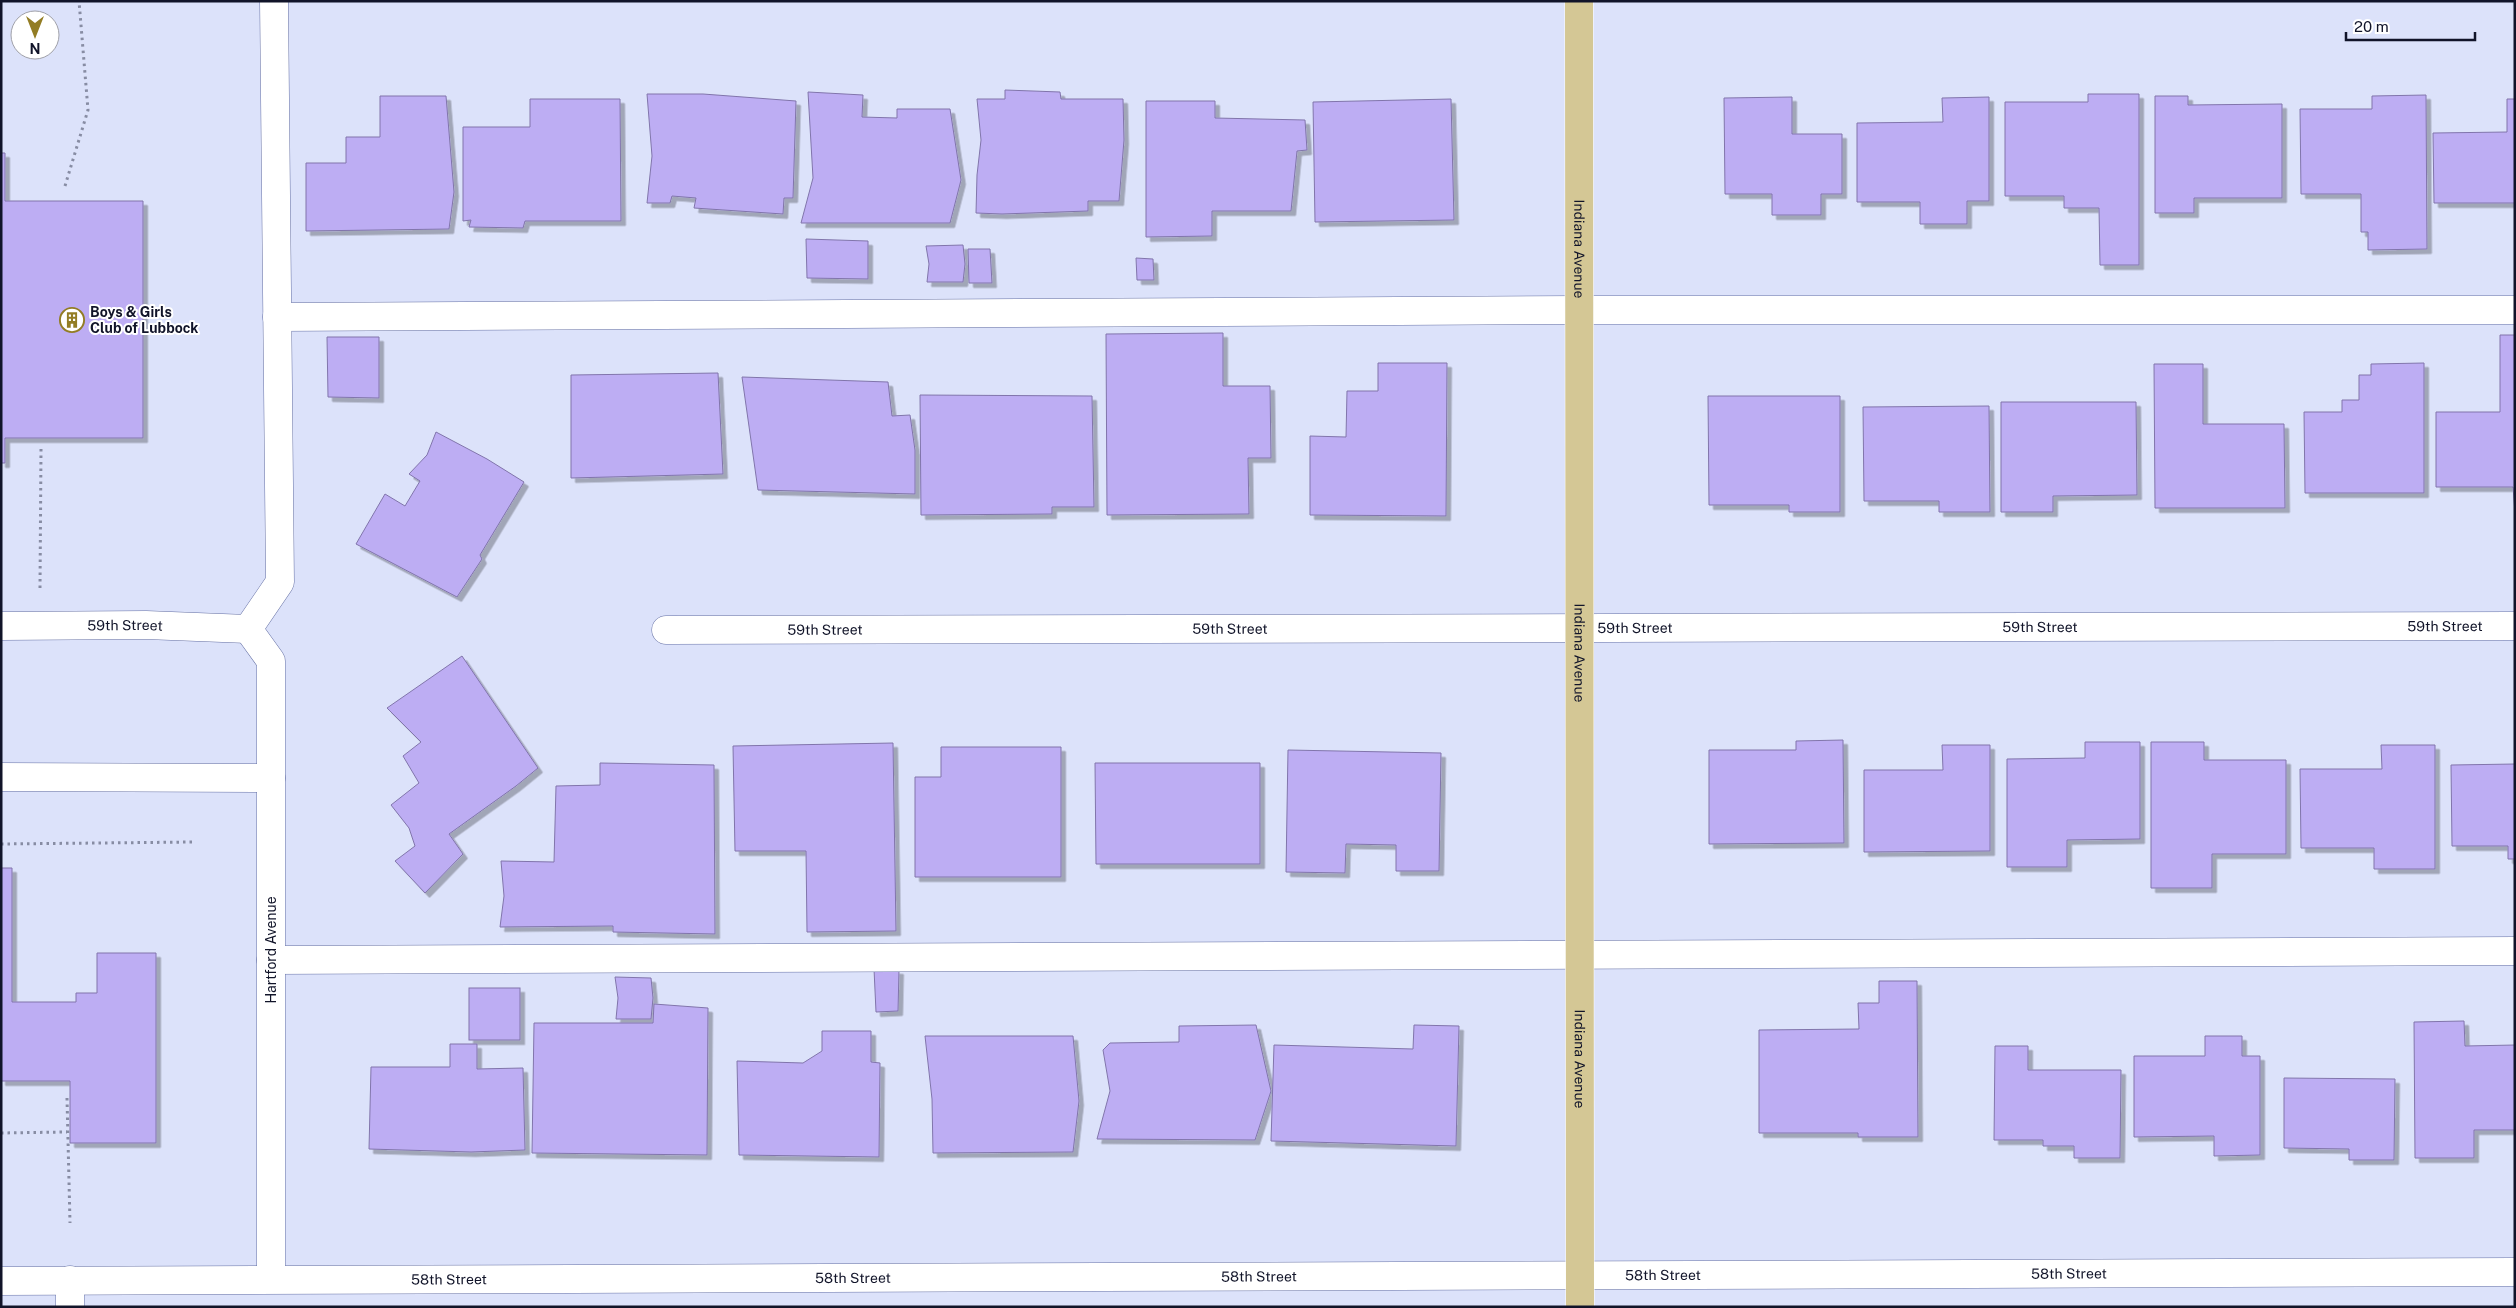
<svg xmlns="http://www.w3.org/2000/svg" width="2516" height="1308" font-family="'Public Sans',sans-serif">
<defs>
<filter id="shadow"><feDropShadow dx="4.5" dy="4.5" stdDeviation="0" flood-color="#0004"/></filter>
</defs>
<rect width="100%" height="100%" fill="#dce2fa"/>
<g fill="#bdadf3" stroke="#8175ab" filter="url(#shadow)">
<polygon points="1005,90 1060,92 1061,99 1123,99 1124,140 1119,201 1088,201 1088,211 1002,214 976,213 977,175 981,140 977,99 1005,99"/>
<polygon points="808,92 863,95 862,117 897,118 897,109 950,109 961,180 950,223 801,223 813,178"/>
<polygon points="647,94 703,94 796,101 793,198 784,198 783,214 694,208 696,198 672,196 670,203 647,203 652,156"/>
<polygon points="2088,94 2139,94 2139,265 2100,265 2099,208 2064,208 2064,196 2005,196 2005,102 2088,102"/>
<polygon points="2426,95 2427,249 2368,250 2368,232 2361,232 2361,194 2301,194 2300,109 2372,109 2372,96"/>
<polygon points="380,96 446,96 454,192 449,229 306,231 306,163 346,163 346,137 380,137"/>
<polygon points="2155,96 2188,96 2188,105 2282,104 2282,198 2194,198 2194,213 2155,213"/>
<polygon points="1792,97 1792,134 1842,134 1842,194 1821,194 1821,215 1772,215 1772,194 1725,194 1724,98"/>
<polygon points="1989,97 1989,201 1967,201 1967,224 1920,224 1920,202 1857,202 1857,123 1943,122 1942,98"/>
<polygon points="530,99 620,99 621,221 525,221 523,228 469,227 471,220 463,221 463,127 530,127"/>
<polygon points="1451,99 1454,220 1315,222 1313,102"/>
<polygon points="2507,99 2515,99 2515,203 2434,203 2433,133 2507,132"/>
<polygon points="1146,101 1215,101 1215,118 1305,120 1307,150 1297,151 1291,211 1212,211 1212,236 1146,237"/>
<polygon points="1,153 5,153 5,201 143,201 143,438 5,438 5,463 1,463"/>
<polygon points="806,239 868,241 868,279 807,278"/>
<polygon points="963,245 965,264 963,282 927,282 929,264 926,246"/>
<polygon points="968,249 990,249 992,283 969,283"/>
<polygon points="1136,258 1153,259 1154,280 1137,280"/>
<polygon points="1223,333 1223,386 1270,386 1271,458 1248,458 1249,514 1107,515 1106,334"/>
<polygon points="2500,335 2515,335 2515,513 2513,487 2436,487 2436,412 2500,412"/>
<polygon points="327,337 379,337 379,398 328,397"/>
<polygon points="1378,363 1447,363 1446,516 1310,515 1310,436 1346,437 1347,391 1378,391"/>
<polygon points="2424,363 2424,493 2305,493 2304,412 2342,412 2342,400 2359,400 2359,375 2371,375 2371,364"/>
<polygon points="2154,364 2203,364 2203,424 2284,424 2285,508 2155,508"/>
<polygon points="718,373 723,474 571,478 571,375"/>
<polygon points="742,377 888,382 892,416 910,415 915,450 915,494 758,490"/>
<polygon points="920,395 1092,396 1094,507 1052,507 1052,514 921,515"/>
<polygon points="1708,396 1840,396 1840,512 1789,512 1789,505 1709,505"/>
<polygon points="2001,402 2136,402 2137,495 2053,496 2053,512 2001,512"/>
<polygon points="1989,406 1990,512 1939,512 1939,501 1864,501 1863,407"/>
<polygon points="436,432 487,459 524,482 480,555 482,559 457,597 356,544 385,494 405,506 420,481 409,474 427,455"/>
<polygon points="462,656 538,768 516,786 449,834 463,854 425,893 395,861 415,846 409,828 391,805 419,783 403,756 421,742 387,708"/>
<polygon points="1843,740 1844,843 1709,844 1709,750 1796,750 1796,741"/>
<polygon points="2085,742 2140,742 2140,839 2067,840 2067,867 2007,867 2007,759 2085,758"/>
<polygon points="2151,742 2204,742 2204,760 2286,760 2286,854 2212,854 2212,888 2151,888"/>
<polygon points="893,743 896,931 807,932 806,851 735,851 733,746"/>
<polygon points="1942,745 1990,745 1990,851 1864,852 1864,770 1943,770"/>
<polygon points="2381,745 2435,745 2435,869 2374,869 2374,848 2301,848 2300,769 2382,769"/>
<polygon points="941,747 1061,747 1061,877 915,877 915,777 941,777"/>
<polygon points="1288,750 1441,753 1439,871 1396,871 1396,845 1346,844 1345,873 1286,872"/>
<polygon points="600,763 714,765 715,934 613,932 613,926 500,927 504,896 501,861 554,862 556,786 600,785"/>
<polygon points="1095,763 1260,763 1260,864 1096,864"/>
<polygon points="2515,764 2515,859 2508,859 2508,846 2452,846 2451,765"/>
<polygon points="1,868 12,868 12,1002 76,1002 76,993 97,993 97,953 156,953 156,1143 70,1143 70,1081 1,1081"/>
<polygon points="874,969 899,970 898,1011 876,1012"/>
<polygon points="615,977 651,978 653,998 651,1019 616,1019 618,998"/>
<polygon points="1879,981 1917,981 1918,1137 1858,1137 1858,1133 1759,1133 1759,1030 1859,1029 1858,1003 1879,1003"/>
<rect x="469" y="988" width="51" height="52"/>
<polygon points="654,1004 708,1008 707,1155 532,1153 534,1023 653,1023"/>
<polygon points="2464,1021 2465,1046 2515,1045 2515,1130 2474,1130 2474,1158 2415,1158 2414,1022"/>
<polygon points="1256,1025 1271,1091 1255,1140 1097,1139 1110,1091 1103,1050 1110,1043 1179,1042 1179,1026"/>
<polygon points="1414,1025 1459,1026 1456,1146 1271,1141 1274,1045 1413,1049"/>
<polygon points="822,1031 871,1031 871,1062 880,1063 879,1157 739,1155 737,1061 803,1063 822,1051"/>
<polygon points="925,1036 1073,1036 1079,1101 1073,1152 933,1153 932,1099"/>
<polygon points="2205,1036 2242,1036 2242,1056 2260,1056 2260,1155 2214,1156 2214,1136 2134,1137 2134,1056 2205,1056"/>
<polygon points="450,1044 477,1044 477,1069 523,1068 525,1150 471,1152 369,1149 371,1067 450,1067"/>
<polygon points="1995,1046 2028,1046 2028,1070 2121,1070 2120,1158 2074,1158 2074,1146 2043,1146 2043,1140 1994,1140"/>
<polygon points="2284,1078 2395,1079 2394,1160 2349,1160 2349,1149 2284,1148"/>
</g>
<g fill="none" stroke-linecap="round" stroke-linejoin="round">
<defs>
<g id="minor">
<polyline points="277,317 1580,310 2515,310"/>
<path id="s1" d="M1,626L146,625L248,629"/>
<polyline points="248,629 271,661 271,1279"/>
<polyline points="248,629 280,582 274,1"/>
<path id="s2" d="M666,630L2515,626"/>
<polyline points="1,777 271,778"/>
<polyline points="271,960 2515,951"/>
<polyline points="70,1280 70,1307"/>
<path id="s3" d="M1,1281L2515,1272"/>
</g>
<g id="major">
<path id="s4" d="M1579,1L1580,1307"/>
</g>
</defs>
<use href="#minor" stroke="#6570a4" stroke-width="29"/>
<use href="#major" stroke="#fff" stroke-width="29"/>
<g stroke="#878ca3" stroke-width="3" stroke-dasharray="2.5 4" stroke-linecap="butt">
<polyline points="65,186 88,110 79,1"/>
<polyline points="40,588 41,449"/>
<polyline points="1,844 195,842"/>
<polyline points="67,1098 70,1223"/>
<polyline points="1,1133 67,1132"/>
</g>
<use href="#minor" stroke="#fff" stroke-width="28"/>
<use href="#major" stroke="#d4c795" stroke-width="28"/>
</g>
<defs>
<symbol id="building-ring" viewBox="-11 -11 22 22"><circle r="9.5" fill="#fff" stroke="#937d24" stroke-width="1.5"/><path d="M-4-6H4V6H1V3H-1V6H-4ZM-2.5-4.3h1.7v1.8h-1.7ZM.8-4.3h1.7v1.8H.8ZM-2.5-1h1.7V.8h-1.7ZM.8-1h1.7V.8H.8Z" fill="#937d24"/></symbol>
</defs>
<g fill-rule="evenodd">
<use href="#building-ring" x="58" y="306" width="28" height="28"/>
</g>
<g text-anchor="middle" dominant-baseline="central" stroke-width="4" stroke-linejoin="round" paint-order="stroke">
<g font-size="14" fill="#111429" stroke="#fff">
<text stroke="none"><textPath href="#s4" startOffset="248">Indiana Avenue</textPath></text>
<text stroke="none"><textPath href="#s1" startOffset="124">59th Street</textPath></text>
<text stroke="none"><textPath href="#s2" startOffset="1779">59th Street</textPath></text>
<text stroke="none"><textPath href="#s2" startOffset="1374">59th Street</textPath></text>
<text stroke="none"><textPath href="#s2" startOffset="969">59th Street</textPath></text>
<text stroke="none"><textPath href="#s2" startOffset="159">59th Street</textPath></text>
<text stroke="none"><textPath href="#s2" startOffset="564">59th Street</textPath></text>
<text stroke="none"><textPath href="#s4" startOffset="652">Indiana Avenue</textPath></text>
<text transform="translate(271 950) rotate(-90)">Hartford Avenue</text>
<text stroke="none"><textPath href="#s4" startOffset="1058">Indiana Avenue</textPath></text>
<text stroke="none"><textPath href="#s3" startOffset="2068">58th Street</textPath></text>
<text stroke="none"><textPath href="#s3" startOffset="1662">58th Street</textPath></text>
<text stroke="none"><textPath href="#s3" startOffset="1258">58th Street</textPath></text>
<text stroke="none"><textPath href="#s3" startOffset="852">58th Street</textPath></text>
<text stroke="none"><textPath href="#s3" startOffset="448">58th Street</textPath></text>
</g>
<g font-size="14" font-weight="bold" fill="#111429" stroke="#fff" text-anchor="start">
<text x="90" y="312">Boys &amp; Girls<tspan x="90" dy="16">Club of Lubbock</tspan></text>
</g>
</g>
<rect width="2516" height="1308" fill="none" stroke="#111429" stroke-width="5"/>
<g transform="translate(35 35) rotate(180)"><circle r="24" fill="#ffffff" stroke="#a0a1a9"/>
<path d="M0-4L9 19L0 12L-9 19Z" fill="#937d24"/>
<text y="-8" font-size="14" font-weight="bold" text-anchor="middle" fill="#111429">N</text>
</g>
<path d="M2346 32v8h129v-8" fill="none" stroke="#111429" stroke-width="2.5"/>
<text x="2354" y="32" font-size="15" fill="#111429" stroke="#ffffff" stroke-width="4" paint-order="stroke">20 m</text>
</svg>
